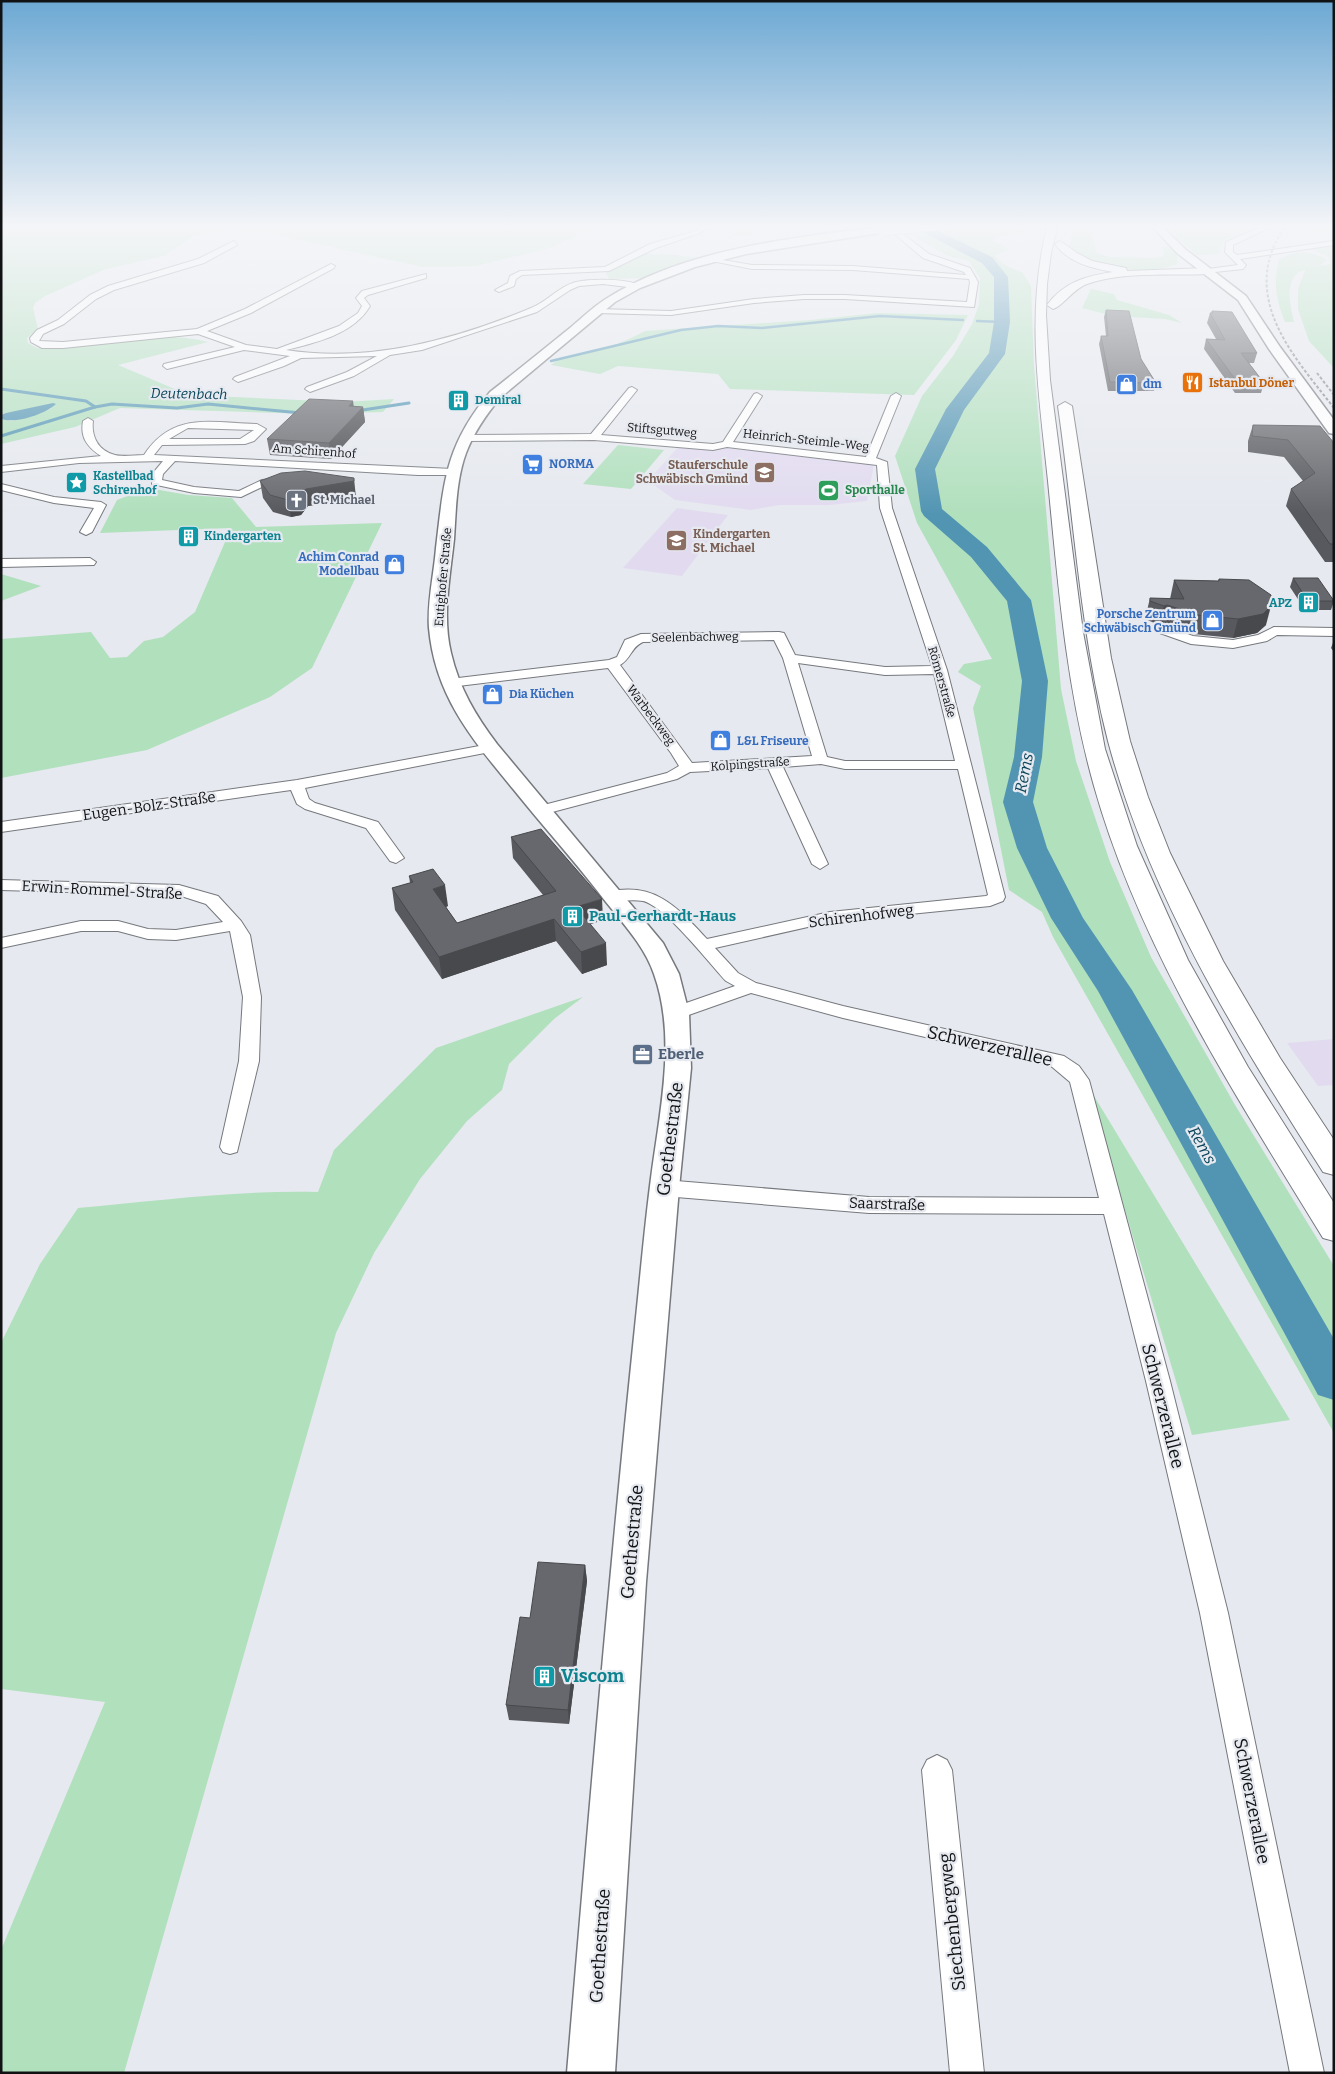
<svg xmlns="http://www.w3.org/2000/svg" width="1335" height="2074" font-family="Bitter,serif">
<rect width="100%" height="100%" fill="#e6e9ef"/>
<g fill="#e2dbf0">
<polygon points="679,446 739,446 874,464 867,501 829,505 780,505 751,510 675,500 648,481"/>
<polygon points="677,508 728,515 682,576 623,568"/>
<polygon points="1334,1039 1334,1085 1318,1086 1287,1043"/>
</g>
<g fill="#b1e0bd">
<path d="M1,224H605L549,248L476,266L423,267L268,233L232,231L205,234L192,237L164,256L106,269L45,296L35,303L33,308L38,329L27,338L28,343L37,348L51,349C103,344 156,329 208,342L118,365L189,395L344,402L394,399L383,412L309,414L120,408L75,427L1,444V419L12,421L52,408L6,413L1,415Z"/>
<polygon points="738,224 763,225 753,236 729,235"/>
<path d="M970,224H1044C1034,239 1005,231 992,241L1001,244L1008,250L995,255C999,263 1014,270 1022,272L1031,286L1034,366L1061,689L1076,761L1110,862L1151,957L1235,1105L1334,1266V1433L1053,937L1042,912L1009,890L973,708L981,686L958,672L964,664L992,659L917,523L895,456L922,396L953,356L972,324L979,304L980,278L969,261L948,256L902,230Z"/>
<path d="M1075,224L1146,225L1154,229L1096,230L1090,235L1094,241L1096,253L1110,257L1156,258L1163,256L1164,251L1161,247H1172L1176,252L1178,263C1155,277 1087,269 1069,247Z"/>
<path d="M1166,224H1262C1250,234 1233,234 1221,243L1219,253L1197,255L1177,238Z"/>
<polygon points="1297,224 1334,225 1334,231 1317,233 1294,230"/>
<polygon points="865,226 888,227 816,236 649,278 609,279 606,273 609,268 643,252 655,255 669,254 697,258 768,241"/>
<path d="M1334,245V368L1309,341L1298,309V289L1305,270C1283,275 1290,305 1294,322H1285C1276,299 1273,283 1279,260C1295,250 1311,250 1327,260L1319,266L1330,264L1329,257L1312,249Z"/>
<polygon points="1091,289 1114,294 1117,300 1169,315 1182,323 1165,319 1113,316 1082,308"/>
<path d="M877,313L968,315L956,340L914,395L730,389L718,374L618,366L600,374L551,365C566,354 564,358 580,355C602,351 626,341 645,331L810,320Z"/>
<polygon points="618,445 664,450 631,489 583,484"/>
<polygon points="148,488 188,495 232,498 256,527 382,523 312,668 270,697 147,750 1,778 1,639 91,632 110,658 127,657 144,641 163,637 195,612 231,528 100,533 117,500"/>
<polygon points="1,574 41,586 1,601"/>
<path d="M583,997L554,1019L509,1064L502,1090L467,1121L420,1179L374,1253L336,1333L124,2073H1V1950L105,1702L1,1689V1343L40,1264L78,1208C157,1201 238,1190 318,1192L334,1150L436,1048Z"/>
<polygon points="1088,1086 1290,1420 1192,1435"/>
</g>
<path fill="#5295b3" d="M53,403L56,404C45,414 16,424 1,419V415L6,413Z"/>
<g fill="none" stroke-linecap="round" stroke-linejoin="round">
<g stroke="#5295b3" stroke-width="2.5">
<polyline points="1325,224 1334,226"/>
<polyline points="977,321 1002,322"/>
<polyline points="551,361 681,330 718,326 762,328 880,316 963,320"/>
</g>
<g stroke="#5295b3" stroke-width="3">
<polyline points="1,389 86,401 95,407 112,404 177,408 208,404 301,413"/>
<polyline points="356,411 409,403"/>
<polyline points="1,436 95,407"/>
</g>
<polygon fill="#5295b3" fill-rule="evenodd" points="907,224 924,224 992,257 1008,277 1010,322 1005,354 964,410 935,469 942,509 987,547 1031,600 1048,681 1042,757 1033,802 1047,848 1083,918 1132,990 1334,1339 1334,1400 1318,1395 1098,991 1051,918 1017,848 1003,802 1014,757 1022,681 1007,601 971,557 924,516 921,511 915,469 946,409 989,353 994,322 994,277 982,263"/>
<defs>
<g id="street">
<polygon points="699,224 709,225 700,233 656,248 609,271 522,275 516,279 514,286 499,292 495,290 508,283 510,276 520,271 605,267 650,244 696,231 701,226"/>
<polygon points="883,224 890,224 929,254 970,268 978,282 974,307 845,299 804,299 754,303 671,315 596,313 592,311 596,309 671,311 754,299 804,295 845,295 967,302 970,282 969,279 853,270 752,269 707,260 711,258 752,265 853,266 966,275 964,272 923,258"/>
<polygon points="1268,224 1277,224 1233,245 1233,252 1237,255 1334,241 1334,245 1240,259 1246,265 1243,269 1205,273 1204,271 1208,269 1238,265 1225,252 1226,242"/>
<path d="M234,241L237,245L204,263L114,290L96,299L64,324L43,334L39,341L63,342L197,329L245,309L331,264L335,266L334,268L251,313L207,331L246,345L277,349L339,326L358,313L362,306L356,298L362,291L426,274V278L368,295L364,298L370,306C354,334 315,343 286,350C369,363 454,340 531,308C547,302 559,286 576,282C590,279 629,278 640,286L636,288L603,284L579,286L570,290L537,312L422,350L390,355L354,376L310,392L305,389L307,387L347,372L377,356L301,358L284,366L238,382L233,379L235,377L290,356L244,350L167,369L163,366L164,364L235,347L198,334L63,348H42L31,342L30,338L37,330L58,320L90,295L108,286L198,259Z"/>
<path d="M632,387L637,390L601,435L713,444L723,442L754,394L757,393L762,396L733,442L866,457L891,396L896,393L901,396L876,458L887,462L892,508L947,670L1005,897L1003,901L990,906L830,922L715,948L738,973L756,983L843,1006L1064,1056L1079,1066L1089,1080L1170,1381L1228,1613L1324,2073H1290L1200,1613L1146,1381L1104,1214L869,1213L664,1196L657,1194L654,1188L657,1182L664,1180L869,1197L1099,1198L1070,1082L1051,1066L843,1018L751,993L683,1017L676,1019L669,1017L667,1013L669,1009L735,986L726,981C709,963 665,906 643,901C631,899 620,902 608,900L606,896L608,892C655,881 678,908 707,939L830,912L986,896L988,895L958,769H845L821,764L783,767L828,864L820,869L812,864L768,768L690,772L677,779L541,815L536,813L533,810L536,807L667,773L679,766L671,753L608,668L450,687L443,683L450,679L609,660L617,657L625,640L641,634L779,632L784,633L795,655L885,667L932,666L880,508L877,465L727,447L713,450L594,440L465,441L460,438L465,435L591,434L629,388ZM774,640L783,658L812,756L692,763L620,665C631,659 631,647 643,642ZM798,663L885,675L934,674L955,761H845L827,757Z"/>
<path d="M88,418L93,421C91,436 98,451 115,455C123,457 135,455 144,455C173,411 211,423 257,424L266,429L254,441L245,444L162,445L154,455L453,469L458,472L453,475H418L175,461L163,474L162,480L194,487L239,491L262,480L286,478L291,481L286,484L264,486L241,497L194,493L152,484L153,473L163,461L79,463L1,472V466L101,456C87,447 80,437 83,421ZM188,428L254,430L240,439H169Z"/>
<polygon points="1,484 54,497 101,502 106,505 92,532 86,535 80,532 94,508 54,503 1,490"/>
<polygon points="90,558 96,562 94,565 1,567 1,559"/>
<polygon points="1162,625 1193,636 1233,640 1258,635 1274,627 1334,628 1334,636 1277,635 1267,641 1233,648 1191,644 1157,632 1156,629"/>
<polygon points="490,744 495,745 497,748 495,751 305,788 309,799 315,803 378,822 404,858 396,863 390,861 366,828 305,809 297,804 291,790 1,832 1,822 297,780"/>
<polygon points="1,880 179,885 218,896 241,921 250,935 261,997 259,1061 237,1152 230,1154 223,1152 220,1147 239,1061 243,997 230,931 176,940 148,939 118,931 81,931 1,948 1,938 81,921 118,921 148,929 176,930 223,922 206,904 178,895 1,890"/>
<polygon points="937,1755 947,1760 952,1770 984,2073 950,2073 922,1770 927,1760"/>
</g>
<g id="secondary">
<polygon points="1150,224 1160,224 1185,249 1246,296 1280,347 1334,420 1334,434 1329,433 1269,349 1238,300 1177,253"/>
<path d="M883,227L886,228V232L746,254L695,267L640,288L615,302L500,398C486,415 474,432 466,453C456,480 456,511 454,539C450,577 442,616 451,653C459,688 476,716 497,744L663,943L679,974L689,1013L691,1068L679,1188L646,1582L615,2073H567C588,1824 609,1576 635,1327C640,1280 644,1233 650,1186C658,1118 678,1041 654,974C644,944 618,918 599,893C572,858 542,825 514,790C472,739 435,696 429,628C427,602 434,574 436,548C444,481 445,446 490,392C517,371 544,349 570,328C583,317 595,305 609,297C686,249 794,237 883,227Z"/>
</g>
<g id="highway">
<path d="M1048,224H1058L1051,253L1047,284L1046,315L1050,380L1083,632L1105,749L1137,846L1188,960L1248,1067L1334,1203V1241L1323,1238C1235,1094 1140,949 1094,786C1066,687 1058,583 1048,481C1039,394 1025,310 1048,224Z"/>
<path d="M1060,241L1077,253L1092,261L1126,268L1127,271L1208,268L1214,271L1208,274C1169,276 1124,271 1087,284C1073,289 1063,306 1053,309L1047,305C1064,282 1086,276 1113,272C1091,268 1069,263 1055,244Z"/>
<path d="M1065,402L1072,406L1111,658L1130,741L1148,797L1170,853L1223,961L1280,1058L1334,1140V1175L1323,1172C1237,1037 1150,898 1108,741C1080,632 1074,517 1058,406Z"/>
</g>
</defs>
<use href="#street" stroke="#75787d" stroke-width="2"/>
<use href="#secondary" stroke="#75787d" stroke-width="3"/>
<use href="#highway" stroke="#75787d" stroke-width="2"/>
<use href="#street" fill="#fff" fill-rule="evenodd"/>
<use href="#secondary" fill="#fff" fill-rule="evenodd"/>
<use href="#highway" fill="#fff" fill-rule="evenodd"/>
<g stroke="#84868a" stroke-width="2" stroke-dasharray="3 2" stroke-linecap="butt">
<path d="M1287,224C1282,232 1275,241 1272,251C1250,311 1300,364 1334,408"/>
<polyline points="1317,373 1334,395"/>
</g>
<defs>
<polyline id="secondary-bridge" points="883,230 944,224"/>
</defs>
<use href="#secondary-bridge" stroke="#75787d" stroke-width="12" stroke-linecap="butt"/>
<use href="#secondary-bridge" stroke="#fff" stroke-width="11"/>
</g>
<g fill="#58595e">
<polygon points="1106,310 1141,359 1156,383 1154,391 1108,391 1099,344 1101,336 1106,336 1104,317"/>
<polygon points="1212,311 1257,353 1254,363 1249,363 1264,383 1261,393 1235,393 1204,349 1206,339 1216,339 1207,323 1210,313 1211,313"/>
<polygon points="354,406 363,407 365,422 331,459 270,455 267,439"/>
<polygon points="1253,425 1334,443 1334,562 1325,562 1286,506 1291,489 1303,481 1284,457 1248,452 1248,441"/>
<polygon points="260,481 356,494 356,498 308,506 301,515 291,517 273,512 263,498"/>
<polygon points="1293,578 1334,601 1331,610 1305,610 1290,587"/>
<polygon points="1219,579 1266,625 1257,633 1233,638 1193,634 1163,623 1159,625 1145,619 1150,598 1170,599 1174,580 1218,581"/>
<polygon points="1334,640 1334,652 1331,648"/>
<polygon points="511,837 603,920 590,924 607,965 582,974 556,941 442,979 395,910 392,888 410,883 409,876 448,906 446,907 457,923 543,895 513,858"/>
<polygon points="585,1565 587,1581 569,1724 509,1720 506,1705"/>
</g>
<g fill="#47494c">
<polygon points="353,401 355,415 363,407 365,422 331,459 329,443 349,406"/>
<polygon points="354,478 356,498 308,506 301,515 291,517 288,500 306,489"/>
<polygon points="1167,605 1163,623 1159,625 1164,606"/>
<polygon points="1271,606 1266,625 1257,633 1233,638 1238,619"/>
<polygon points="445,885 448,906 435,910 433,889"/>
<polygon points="602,899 603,920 577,929 576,907"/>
<polygon points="554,919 556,941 442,979 439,957"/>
<polygon points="606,943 607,965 582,974 581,952"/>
<polygon points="585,1565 587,1581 569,1724 568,1710"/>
</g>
<g fill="#66686d" stroke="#47494c">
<polygon points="1106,310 1129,311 1141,359 1156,383 1110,382 1101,336 1108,336"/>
<polygon points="1212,311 1232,312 1257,353 1241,353 1264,383 1237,382 1206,339 1225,340 1210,313 1213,313"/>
<polygon points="309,399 353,401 349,406 363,407 329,443 267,439"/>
<polygon points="1253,425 1320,426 1334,443 1334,544 1330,544 1291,489 1315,473 1288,440 1252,436"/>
<polygon points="305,471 354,478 354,481 306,489 298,498 288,500 270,495 260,481 281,473"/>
<polygon points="1293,578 1318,578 1334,601 1308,601"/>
<polygon points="1219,579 1249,580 1271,595 1271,606 1263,614 1238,619 1198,615 1167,605 1164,606 1150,601 1150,598 1184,599 1174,580 1219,581"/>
<polygon points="541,829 602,899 576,907 606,943 581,952 554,919 439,957 392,888 413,882 409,876 433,869 445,885 433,889 457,923 556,891 511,837"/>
<polygon points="538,1562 585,1565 568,1710 506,1705 520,1617 530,1618"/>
</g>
<linearGradient id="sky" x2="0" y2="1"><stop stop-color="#6ca8d3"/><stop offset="0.44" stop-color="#f4f5f8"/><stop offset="1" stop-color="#f4f5f8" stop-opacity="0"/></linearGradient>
<rect width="1335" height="514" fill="url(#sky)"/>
<defs>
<symbol id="restaurant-square" viewBox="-11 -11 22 22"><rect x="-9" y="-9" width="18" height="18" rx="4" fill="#e8710a" stroke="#e6e9ef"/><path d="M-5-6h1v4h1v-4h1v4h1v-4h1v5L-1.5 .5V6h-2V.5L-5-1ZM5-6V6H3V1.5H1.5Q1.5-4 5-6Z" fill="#fff"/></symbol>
<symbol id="shop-square" viewBox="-11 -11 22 22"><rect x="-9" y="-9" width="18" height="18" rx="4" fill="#3f7fe0" stroke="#e6e9ef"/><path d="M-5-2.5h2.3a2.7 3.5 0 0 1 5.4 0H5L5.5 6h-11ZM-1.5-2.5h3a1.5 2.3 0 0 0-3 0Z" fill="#fff"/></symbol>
<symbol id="building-square" viewBox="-11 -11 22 22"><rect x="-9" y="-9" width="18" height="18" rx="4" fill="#0f9aa8" stroke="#e6e9ef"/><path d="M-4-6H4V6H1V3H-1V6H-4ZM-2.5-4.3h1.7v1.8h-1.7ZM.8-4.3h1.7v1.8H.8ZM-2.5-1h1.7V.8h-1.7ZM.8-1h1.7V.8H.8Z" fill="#fff"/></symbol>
<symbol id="supermarket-square" viewBox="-11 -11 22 22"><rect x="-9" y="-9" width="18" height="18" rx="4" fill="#3f7fe0" stroke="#e6e9ef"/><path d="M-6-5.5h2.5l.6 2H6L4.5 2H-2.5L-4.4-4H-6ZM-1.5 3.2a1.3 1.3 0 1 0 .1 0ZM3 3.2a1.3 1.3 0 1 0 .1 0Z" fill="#fff"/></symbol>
<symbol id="school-square" viewBox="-11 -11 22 22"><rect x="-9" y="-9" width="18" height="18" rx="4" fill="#8d6e63" stroke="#e6e9ef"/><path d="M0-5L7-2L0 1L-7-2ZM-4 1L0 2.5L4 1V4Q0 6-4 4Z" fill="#fff"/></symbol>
<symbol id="sight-square" viewBox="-11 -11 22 22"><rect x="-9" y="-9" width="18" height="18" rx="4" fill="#0f9aa8" stroke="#e6e9ef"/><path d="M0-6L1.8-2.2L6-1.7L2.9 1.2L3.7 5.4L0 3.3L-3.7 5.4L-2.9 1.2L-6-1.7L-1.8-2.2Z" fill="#fff"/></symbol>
<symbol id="stadium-square" viewBox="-11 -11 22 22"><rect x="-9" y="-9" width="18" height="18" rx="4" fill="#2e9e5b" stroke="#e6e9ef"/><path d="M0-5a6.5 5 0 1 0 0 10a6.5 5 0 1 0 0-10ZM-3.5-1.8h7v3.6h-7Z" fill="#fff"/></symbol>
<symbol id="church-square" viewBox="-11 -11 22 22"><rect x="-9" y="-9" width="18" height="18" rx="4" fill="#6b7280" stroke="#e6e9ef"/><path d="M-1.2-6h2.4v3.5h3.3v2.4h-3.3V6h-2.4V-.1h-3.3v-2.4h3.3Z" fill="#fff"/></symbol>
<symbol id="office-square" viewBox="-11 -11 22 22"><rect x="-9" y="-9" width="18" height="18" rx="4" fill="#5c6f8a" stroke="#e6e9ef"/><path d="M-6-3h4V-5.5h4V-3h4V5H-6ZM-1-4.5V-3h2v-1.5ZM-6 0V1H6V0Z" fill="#fff"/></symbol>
</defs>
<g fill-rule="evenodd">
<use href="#restaurant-square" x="1180" y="370" width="25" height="25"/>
<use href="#shop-square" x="1114" y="372" width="25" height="25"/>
<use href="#building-square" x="446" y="388" width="25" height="25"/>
<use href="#supermarket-square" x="520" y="452" width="25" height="25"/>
<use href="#school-square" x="752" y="460" width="25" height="25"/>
<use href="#sight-square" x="64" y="470" width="25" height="25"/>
<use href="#stadium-square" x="816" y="478" width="25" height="25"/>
<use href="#church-square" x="284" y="488" width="25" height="25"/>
<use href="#building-square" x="176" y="524" width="25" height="25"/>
<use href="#school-square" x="664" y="528" width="25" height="25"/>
<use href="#shop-square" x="382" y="552" width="25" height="25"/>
<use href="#building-square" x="1296" y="590" width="25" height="25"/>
<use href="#shop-square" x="1200" y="608" width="25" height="25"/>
<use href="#shop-square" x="480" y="682" width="25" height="25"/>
<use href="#shop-square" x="708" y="728" width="25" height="25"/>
<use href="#building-square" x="560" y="904" width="25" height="25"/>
<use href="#office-square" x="630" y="1042" width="25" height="25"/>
<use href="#building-square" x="532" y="1664" width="25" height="25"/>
</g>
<g text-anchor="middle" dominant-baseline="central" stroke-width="4.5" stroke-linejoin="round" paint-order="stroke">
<g font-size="12" font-weight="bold" fill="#c56008" stroke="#e6e9ef" text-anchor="start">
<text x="1209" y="383">Istanbul Döner</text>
</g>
<g font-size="12" font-weight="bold" fill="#366cbe" stroke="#e6e9ef" text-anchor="start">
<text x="1143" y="384">dm</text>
<text x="549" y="464">NORMA</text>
<text x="379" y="557" text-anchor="end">Achim Conrad<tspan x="379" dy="14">Modellbau</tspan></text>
<text x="1196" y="614" text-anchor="end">Porsche Zentrum<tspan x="1196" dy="14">Schwäbisch Gmünd</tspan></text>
<text x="509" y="694">Dia Küchen</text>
<text x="737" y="741">L&amp;L Friseure</text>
</g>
<g font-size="12" font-weight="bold" fill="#0d838f" stroke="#e6e9ef" text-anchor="start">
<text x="475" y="400">Demiral</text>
<text x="93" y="476">Kastellbad<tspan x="93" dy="14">Schirenhof</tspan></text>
<text x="204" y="536">Kindergarten</text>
<text x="1292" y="603" text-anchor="end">APZ</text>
</g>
<g font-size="12" fill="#111214" stroke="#e6e9ef">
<text transform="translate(662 430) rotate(5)">Stiftsgutweg</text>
<text transform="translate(806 440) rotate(6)">Heinrich-Steimle-Weg</text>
<text transform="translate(314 451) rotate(4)">Am Schirenhof</text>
<text transform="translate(443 577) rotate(-85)">Eutighofer Straße</text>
<text transform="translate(695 637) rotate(-1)">Seelenbachweg</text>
<text transform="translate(942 682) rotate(74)">Römerstraße</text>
<text transform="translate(651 715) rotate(53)">Warbeckweg</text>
<text transform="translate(750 764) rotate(-4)">Kolpingstraße</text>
</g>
<g font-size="12" font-weight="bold" fill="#785e54" stroke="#e6e9ef" text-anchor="end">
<text x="748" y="465">Stauferschule<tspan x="748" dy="14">Schwäbisch Gmünd</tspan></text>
<text x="693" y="534" text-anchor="start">Kindergarten<tspan x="693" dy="14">St. Michael</tspan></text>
</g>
<g font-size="12" font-weight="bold" fill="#27864d" stroke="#e6e9ef" text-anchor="start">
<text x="845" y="490">Sporthalle</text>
</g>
<g font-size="12" font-weight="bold" fill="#5b616d" stroke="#e6e9ef" text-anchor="start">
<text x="313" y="500">St. Michael</text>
</g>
<g font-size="14" font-style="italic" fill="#084359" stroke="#e6e9ef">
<text transform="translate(189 394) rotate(1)">Deutenbach</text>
</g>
<g font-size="15" fill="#111214" stroke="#e6e9ef">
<text transform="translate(149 806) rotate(-8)">Eugen-Bolz-Straße</text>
<text transform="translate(102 890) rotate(3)">Erwin-Rommel-Straße</text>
<text transform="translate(861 916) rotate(-7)">Schirenhofweg</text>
<text transform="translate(887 1204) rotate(2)">Saarstraße</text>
</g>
<g font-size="15" font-weight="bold" fill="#0d838f" stroke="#e6e9ef" text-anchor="start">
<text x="589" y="916">Paul-Gerhardt-Haus</text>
</g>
<g font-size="15" font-weight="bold" fill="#4e5e75" stroke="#e6e9ef" text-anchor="start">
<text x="658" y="1054">Eberle</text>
</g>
<g font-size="16" font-style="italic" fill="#084359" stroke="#e6e9ef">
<text transform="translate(1024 773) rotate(-79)">Rems</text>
<text transform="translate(1202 1145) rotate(61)">Rems</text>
</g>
<g font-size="18" fill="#111214" stroke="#e6e9ef">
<text transform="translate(990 1046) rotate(13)">Schwerzerallee</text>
<text transform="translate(670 1139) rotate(-83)">Goethestraße</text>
<text transform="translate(1163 1406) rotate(76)">Schwerzerallee</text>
<text transform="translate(632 1542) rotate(-85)">Goethestraße</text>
<text transform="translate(1252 1801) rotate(79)">Schwerzerallee</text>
<text transform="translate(952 1922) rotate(-96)">Siechenbergweg</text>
<text transform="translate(600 1946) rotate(-86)">Goethestraße</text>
</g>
<g font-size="18" font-weight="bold" fill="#0d838f" stroke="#e6e9ef" text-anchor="start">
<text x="561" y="1676">Viscom</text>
</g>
</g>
<rect width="1335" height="2074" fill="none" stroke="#111214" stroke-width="5"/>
</svg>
